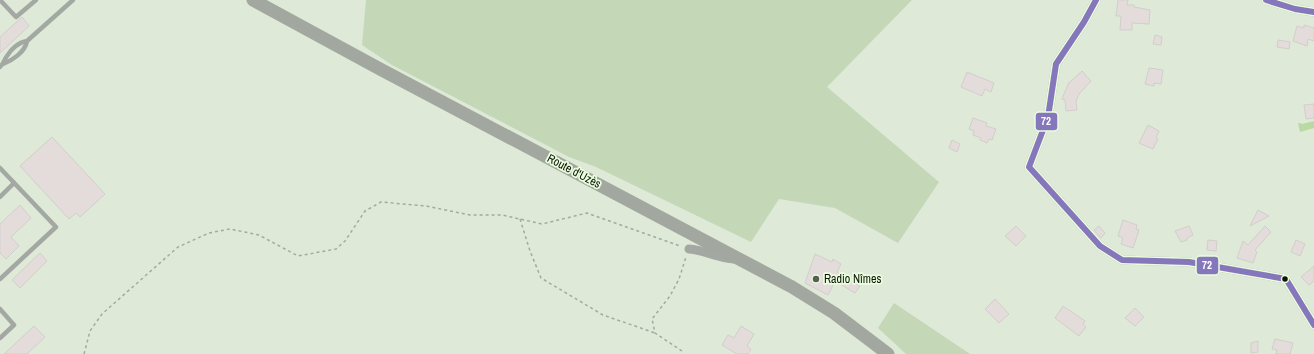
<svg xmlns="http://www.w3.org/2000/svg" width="1314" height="354" font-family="'Archivo Narrow',sans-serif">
<rect width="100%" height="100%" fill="#dee9d8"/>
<g fill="#c4d8b7">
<polygon points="366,0 912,0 827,87 939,182 898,243 835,208 779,199 751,242 596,167 569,157 392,65 362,45"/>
<polygon points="894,303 970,354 906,354 878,328"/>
</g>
<polygon fill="#b9daa3" points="1314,121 1314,128 1300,132 1298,123 1300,123 1302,124"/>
<g fill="#e4dcdb" stroke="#d1cfcb">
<polygon points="1118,0 1128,0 1127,5 1134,5 1134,7 1150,10 1149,24 1132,23 1132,30 1120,30 1121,16 1116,16"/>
<polygon points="22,17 29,26 0,53 0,37"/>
<polygon points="1304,25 1314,28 1314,41 1308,39 1307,46 1293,41 1297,26 1304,28"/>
<polygon points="1155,35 1162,37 1161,45 1153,44"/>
<polygon points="1278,40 1290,42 1289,49 1277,47"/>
<polygon points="1149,68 1163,70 1161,84 1154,83 1154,86 1145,84"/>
<polygon points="1082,71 1091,81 1079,94 1076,101 1077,110 1066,111 1065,100 1062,99 1069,82 1070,82"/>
<polygon points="967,72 994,83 991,92 985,89 982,96 961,87"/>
<polygon points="1314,104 1314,118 1306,119 1304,105"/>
<polygon points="973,118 987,123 986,126 996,129 992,140 989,139 987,143 980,140 981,138 973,135 974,131 969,129"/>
<polygon points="1148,125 1159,131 1156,138 1158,139 1153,149 1139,143"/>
<polygon points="52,137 105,194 80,217 76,213 69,219 20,166"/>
<polygon points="952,140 960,144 957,152 949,148"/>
<polygon points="20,205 31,218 11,237 19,246 6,259 0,253 0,224"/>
<polygon points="1258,210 1269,216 1250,226"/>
<polygon points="1123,220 1137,225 1136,229 1139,230 1133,248 1121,244 1123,238 1118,236"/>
<polygon points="1016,226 1026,236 1016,246 1005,236"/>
<polygon points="1099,226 1105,233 1101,238 1094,230"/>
<polygon points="1189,226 1193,235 1187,238 1187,240 1181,242 1175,231"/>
<polygon points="1265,226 1271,232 1255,250 1257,252 1253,263 1237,258 1243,241 1248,245"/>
<polygon points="1208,240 1217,241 1216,251 1207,250"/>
<polygon points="1296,240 1305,244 1300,256 1291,252"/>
<polygon points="40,253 47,261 20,288 12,280"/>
<polygon points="815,254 832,262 833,259 841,264 837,272 860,286 855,293 835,281 828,295 805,283"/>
<polygon points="1314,266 1314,281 1309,285 1301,277"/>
<polygon points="995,299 1009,314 999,323 985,309"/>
<polygon points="1063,306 1085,321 1083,324 1086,327 1079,336 1055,318"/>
<polygon points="1135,308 1144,317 1135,326 1125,318"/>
<polygon points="34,326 45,337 27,354 4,354"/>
<polygon points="741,326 754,334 747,346 751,349 748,354 737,354 722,345 728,335 734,338"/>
<polygon points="1275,339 1293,343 1290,354 1276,354 1277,350 1272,349"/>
<polygon points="1258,341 1258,352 1251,353 1251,343"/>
</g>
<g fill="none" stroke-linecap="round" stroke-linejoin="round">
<g stroke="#a4a9a2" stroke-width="1.5" stroke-dasharray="3 3" stroke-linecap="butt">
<polyline points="520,219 530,251 541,278 603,315 655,333"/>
<polyline points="682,351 655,333 652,319 670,296 679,279 686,257"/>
<polyline points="84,354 90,331 102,314 178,247 209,233 230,229 259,235 298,256 336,249 345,241 365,211 381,202 426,206 470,215 502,215 542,224 587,213 680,246"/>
</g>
<g stroke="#a4a8a2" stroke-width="4.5">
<polyline points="0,0 16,17 36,0"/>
<path d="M3,64C13,60 25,52 27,41"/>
<path d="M0,67C4,63 4,60 7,56C11,49 19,42 27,41L73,0"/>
<polyline points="0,168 56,227 0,279"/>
<polyline points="0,197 14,183"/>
<polyline points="0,309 14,325 0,338"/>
</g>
<g stroke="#a4a8a2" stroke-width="9">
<polyline points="1096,0 1084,22 1056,64 1048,117 1029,167 1100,246 1122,260 1189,262 1286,279 1314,325"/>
<polyline points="1266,0 1295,9 1314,12"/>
<path d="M689,249C704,250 718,258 734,259"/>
</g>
<polyline stroke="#a2a89f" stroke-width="13" points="253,0 380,69 792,287 834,313 888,354"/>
<defs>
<g id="bus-1">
<polyline points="1096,0 1084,22 1056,64 1048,117 1029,167 1100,246 1122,260 1189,262 1286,279 1314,325"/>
<polyline points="1266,0 1295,9 1314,12"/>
</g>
</defs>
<use href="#bus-1" stroke="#eafede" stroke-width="9"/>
<use href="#bus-1" stroke="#8677bc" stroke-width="6"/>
</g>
<circle fill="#565f51" stroke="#eafede" stroke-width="1.5" cx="816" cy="279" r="4"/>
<circle fill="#0d1409" stroke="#eafede" stroke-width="1.5" cx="1285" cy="279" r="3.5"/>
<g text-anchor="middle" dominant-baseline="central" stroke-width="3.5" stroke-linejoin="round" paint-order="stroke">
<g font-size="12" fill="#0d1409" stroke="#eafede">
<text transform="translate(574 171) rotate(28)">Route d'Uzès</text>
</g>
<g font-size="12" fill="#0d1409" stroke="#eafede" text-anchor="start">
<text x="824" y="279">Radio Nîmes</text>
</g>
</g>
<g stroke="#eafede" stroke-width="1.5">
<rect x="1035" y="112" width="23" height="19" rx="4" fill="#8677bc"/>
<rect x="1196" y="256" width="23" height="19" rx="4" fill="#8677bc"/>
</g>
<g font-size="11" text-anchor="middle" font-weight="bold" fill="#fff">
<text x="1046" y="125">72</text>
<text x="1207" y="269">72</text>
</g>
</svg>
